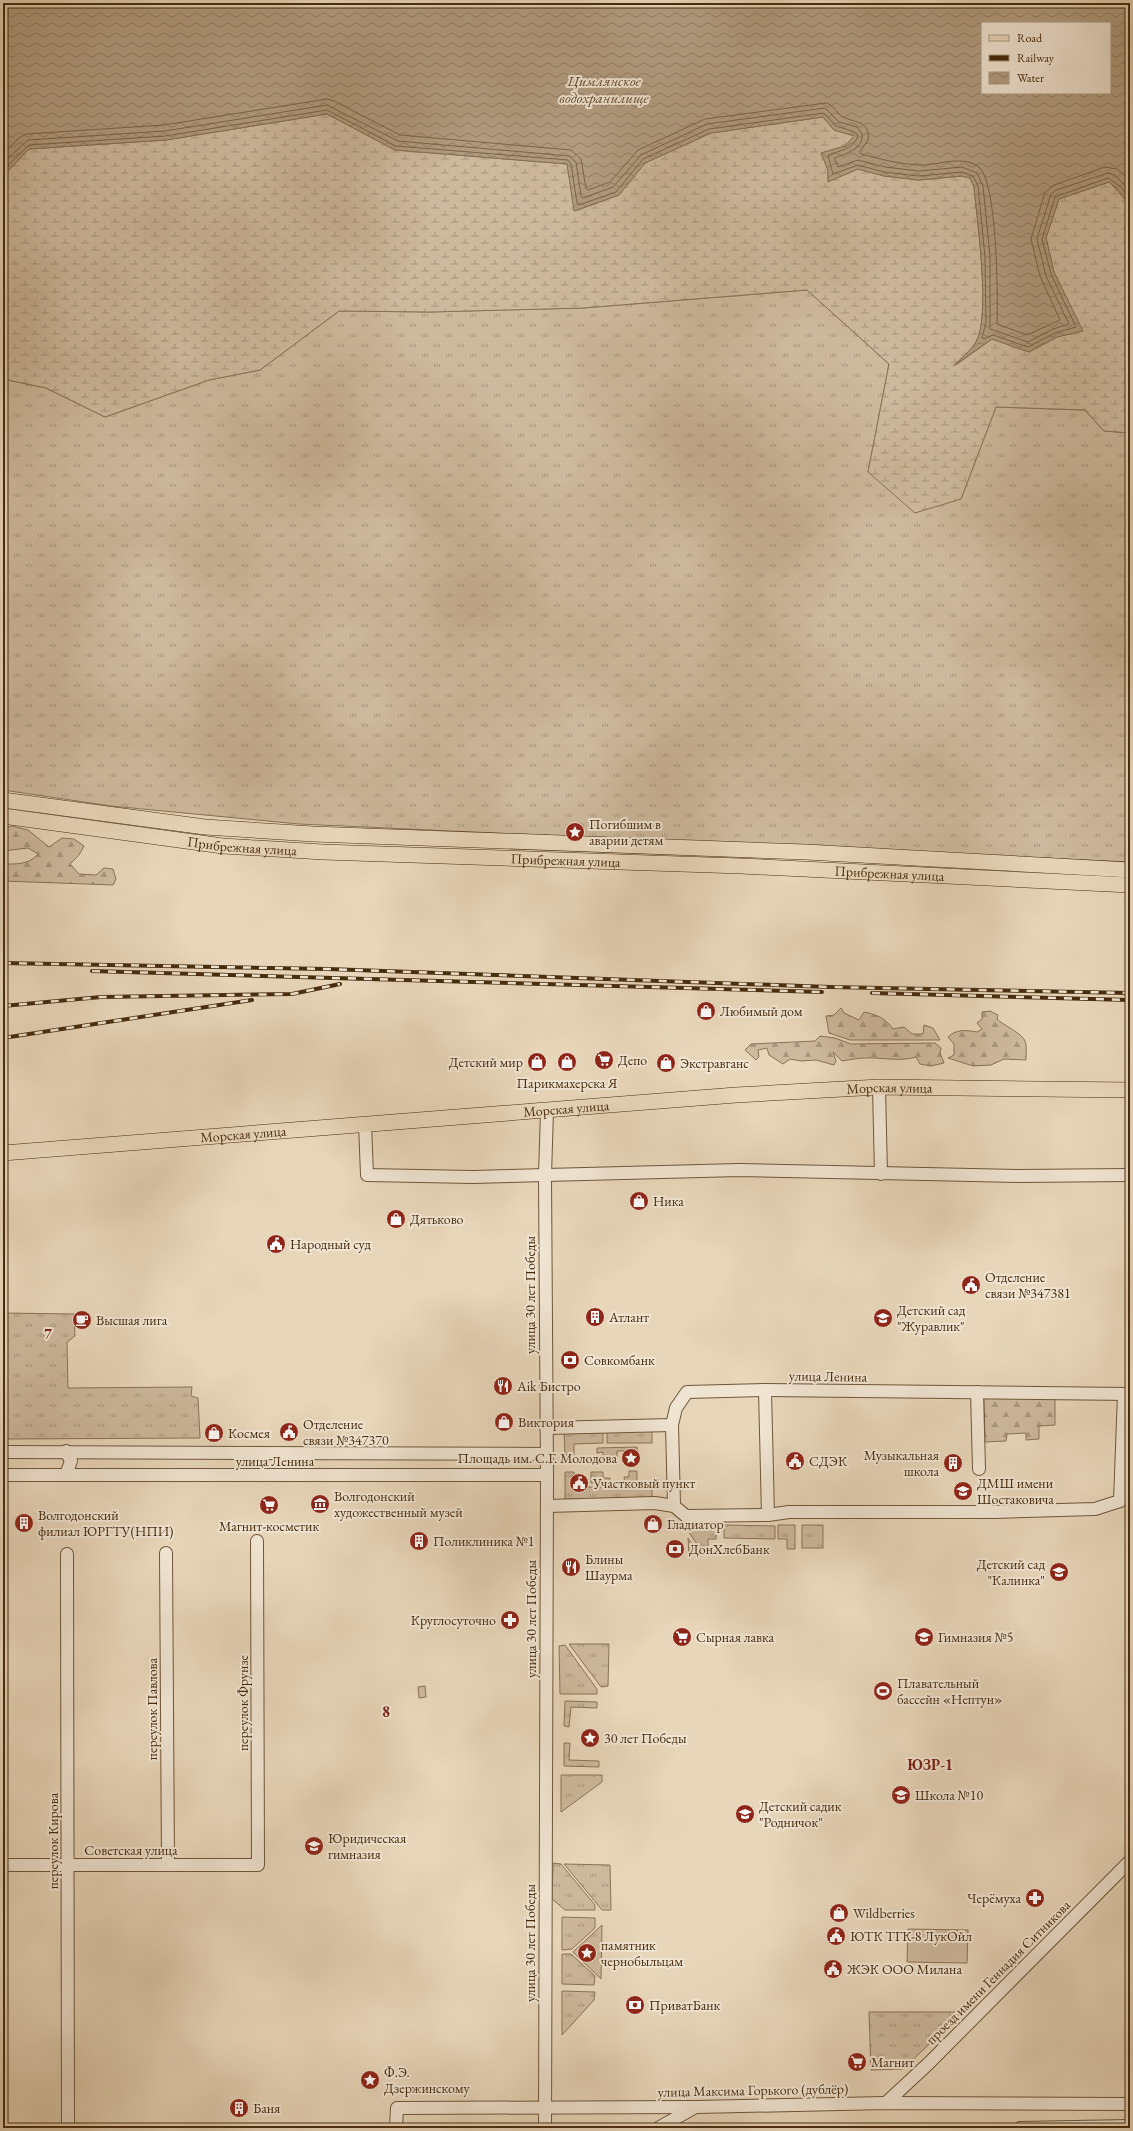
<svg xmlns="http://www.w3.org/2000/svg" width="1133" height="2131" font-family="'EB Garamond',serif">
<defs>
<pattern id="grass-tufts" width="24" height="20" patternUnits="userSpaceOnUse"><rect width="24" height="20" fill="#cdb99d"/><path d="M3 7l-1-3M5 7V3M7 7l1-3M15 17l-1-3M17 17v-4M19 17l1-3" fill="none" stroke="#a8977e"/></pattern>
<pattern id="forest-firs" width="22" height="20" patternUnits="userSpaceOnUse"><rect width="22" height="20" fill="#cdb99d"/><path d="M5 1l3.5 6h-7zM16 11l3.5 6h-7z" fill="#a8977e"/></pattern>
<pattern id="wetland-marsh" width="20" height="14" patternUnits="userSpaceOnUse"><rect width="20" height="14" fill="#cdb99d"/><path d="M1 5h8M5 5V1M11 12h8M15 12V8" fill="none" stroke="#a8977e"/></pattern>
<pattern id="water-waves" width="16" height="10" patternUnits="userSpaceOnUse"><rect width="16" height="10" fill="#b19c80"/><path d="M0 5q4-4 8 0t8 0" fill="none" stroke="#927f67"/></pattern>
</defs>
<rect width="100%" height="100%" fill="#e8d6ba"/>
<filter id="stains"><feTurbulence type="fractalNoise" baseFrequency=".005" numOctaves="4"/><feColorMatrix values="0 0 0 0 .2 0 0 0 0 .09 0 0 0 0 .02 0 0 0 .5 -.17"/></filter>
<radialGradient id="worn" r=".72"><stop offset=".6" stop-color="#630" stop-opacity="0"/><stop offset="1" stop-color="#630" stop-opacity=".3"/></radialGradient>
<g fill="url(#grass-tufts)" stroke="#8a7256">
<polygon points="807,290 889,364 868,472 961,499 996,407 1085,410 1104,431 1130,433 1130,862 299,824 111,806 3,790 3,379 46,388 105,417 209,380 260,370 339,311 430,312 583,308"/>
<polygon points="3,1313 74,1314 75,1336 67,1342 68,1388 192,1387 191,1396 198,1398 200,1438 3,1439"/>
<polygon points="603,1428 603,1443 574,1444 574,1458 565,1458 564,1429"/>
<rect x="607" y="1428" width="45" height="15"/>
<polygon points="637,1447 637,1457 628,1458 628,1451 617,1451 617,1458 603,1458 603,1452 597,1453 597,1448"/>
<polygon points="629,1471 637,1471 637,1482 625,1483 624,1477 629,1477"/>
<polygon points="565,1472 574,1472 574,1487 652,1487 652,1499 565,1499"/>
<polygon points="591,1472 603,1472 603,1478 610,1478 609,1483 591,1483"/>
<polygon points="724,1525 775,1526 775,1539 724,1538"/>
<polygon points="778,1525 795,1525 795,1549 787,1549 787,1539 778,1539"/>
<rect x="802" y="1525" width="21" height="23"/>
<polygon points="693,1526 717,1526 716,1539 708,1539 708,1547 699,1547 688,1531"/>
<polygon points="688,1538 698,1553 689,1553"/>
<polygon points="569,1644 609,1644 608,1686 601,1687"/>
<polygon points="565,1645 597,1689 597,1694 560,1694 559,1646"/>
<polygon points="565,1701 597,1702 597,1708 571,1707 569,1727 564,1726"/>
<polygon points="564,1743 570,1743 569,1760 599,1761 599,1767 564,1766"/>
<polygon points="561,1775 602,1775 602,1782 561,1812"/>
<polygon points="553,1863 561,1864 595,1905 595,1910 565,1910 552,1899"/>
<polygon points="564,1864 610,1865 611,1910 602,1910"/>
<polygon points="562,1917 595,1918 595,1928 572,1949 562,1950"/>
<polygon points="602,1925 601,1979 573,1952"/>
<polygon points="562,1954 571,1954 595,1976 594,1985 562,1984"/>
<polygon points="562,1991 595,1992 594,2000 562,2035"/>
<polygon points="869,2012 963,2012 903,2069 871,2070"/>
</g>
<g fill="url(#forest-firs)" stroke="#8a7256">
<path d="M12,826L28,830L49,847L62,838L74,839L84,846L79,855L70,864L79,874L96,875L104,868L113,869L116,879L113,885L3,881V864C16,864 29,865 38,854L28,848L3,851V828Z"/>
<path d="M841,1008L844,1013L859,1020L864,1012C878,1015 885,1018 893,1029L904,1027L912,1034H923L924,1025L933,1028L940,1040H850L829,1033L826,1016L834,1015Z"/>
<path d="M990,1011L998,1015L997,1019C1003,1025 1023,1034 1025,1041C1027,1046 1026,1054 1026,1060L1004,1059L991,1065L973,1066L948,1058L954,1055V1044L948,1037C956,1029 966,1030 977,1032L982,1029L977,1023L982,1019V1012Z"/>
<path d="M820,1036L835,1038L851,1044L935,1043L941,1048L940,1053L944,1063L931,1066L920,1064L916,1057C900,1062 881,1057 864,1058C857,1058 849,1060 842,1061L833,1052L836,1061L834,1065L816,1060L801,1061L790,1059L783,1064L769,1055L767,1048L758,1050L759,1057L756,1060L745,1050L751,1044L815,1041Z"/>
<polygon points="1055,1396 1055,1425 1039,1426 1039,1439 1026,1440 1026,1433 1007,1434 1006,1441 985,1442 984,1398"/>
</g>
<path fill="url(#wetland-marsh)" stroke="#8a7256" d="M327,114L395,150L567,164L575,211L619,195L645,163L711,133L823,117L834,130L855,136L845,146L821,153L828,170V181L858,169L884,176L919,180L962,176L970,178L974,187C977,218 991,319 976,342C971,351 961,357 956,365L992,339L1029,352L1057,337L1082,331L1054,272L1046,238L1059,199L1109,182C1114,186 1126,202 1130,203V433L1104,431L1085,410L996,407L961,499L915,513L868,472L889,364L807,290L583,308L430,312L339,311L260,370L209,380L105,417L46,388L3,379V176L29,149L166,140Z"/>
<g fill="#cdb99d" stroke="#8a7256">
<polygon points="425,1686 426,1697 419,1698 418,1687"/>
<polygon points="908,1929 968,1930 967,1963 907,1962"/>
</g>
<path fill="url(#water-waves)" stroke="#876f52" fill-rule="evenodd" d="M3,3H1130V203L1127,202L1118,190L1109,182L1059,199L1046,238L1054,272L1083,331L1057,337L1029,352L992,339L953,366C960,359 971,351 976,342C991,316 977,219 974,187L970,178L962,176L919,180L884,176L858,169L828,182V170L821,153L845,146L854,136L834,130L823,117L711,133L645,163L619,195L574,211L567,164L395,150L327,114L166,140L29,149L3,176ZM982,23H1110V93H982Z"/>
<g fill="none" stroke-linecap="round" stroke-linejoin="round">
<g stroke="#7c6447" stroke-width="1">
<path d="M3,154L19,138L26,134L164,125L327,99L334,101L400,135L571,150L581,159L586,188L588,190L610,182L638,150L705,119L826,103C834,105 836,113 843,117C855,123 871,121 868,140L860,152L861,154C880,159 899,164 919,165C938,166 965,153 981,169C997,191 998,293 997,324L1027,335L1060,320L1040,276L1031,239L1045,192L1054,185L1105,167L1117,169L1130,180"/>
<path d="M3,163L28,140L165,131L327,105L398,141L569,156L576,162L581,196L583,198L613,187L641,155L707,124L825,108L839,122L857,127L862,134C864,149 845,154 834,158L838,167L858,160L885,167L919,171L962,167L977,173L983,186L990,256V329L1028,342L1053,329L1069,324L1046,276L1037,239L1051,194L1056,190L1108,173L1115,175L1130,191"/>
<path d="M3,170L29,145L165,136L327,110L396,146L568,160L571,164L577,203L579,205L616,192L643,159L709,129L824,113L836,126L855,132L858,135C855,149 838,151 828,155L833,174L858,165L884,172L919,176L962,172L973,176L978,186L985,257L986,322L982,338L984,339L993,335L1028,347L1055,333L1076,327L1051,274L1042,239L1055,197L1108,178L1121,187L1130,199"/>
</g>
<defs>
<g id="minor">
<polyline points="879,1087 881,1174"/>
<polyline points="365,1124 367,1175 473,1177 739,1170 1018,1176 1130,1175"/>
<polyline points="765,1390 768,1515"/>
<polyline points="977,1392 979,1469"/>
<polyline points="672,1425 674,1506"/>
<polyline points="546,1428 672,1425 676,1408 687,1392 765,1390 1130,1394"/>
<polyline points="66,1451 71,1461 66,1475"/>
<polyline points="3,1452 547,1454"/>
<polyline points="3,1475 547,1475"/>
<polyline points="547,1506 655,1503 674,1506 686,1516 768,1515 789,1512 995,1512 1095,1509 1120,1501 1124,1394"/>
<polyline points="166,1553 168,1865"/>
<polyline points="67,1554 68,2128"/>
<polyline points="3,1865 258,1865 257,1541"/>
<polyline points="886,2103 929,2063 1130,1861"/>
<polyline points="396,2128 397,2108 697,2107 886,2103 1130,2104"/>
<polyline points="545,2128 547,1475 545,1175 547,1111"/>
<polyline points="658,2128 694,2108"/>
<polyline points="1020,2128 1130,2126"/>
</g>
<g id="major">
<polyline points="3,800 205,827 313,834 806,852 1130,870"/>
<path id="s1" d="M3,816L223,846L323,852L741,866L1130,885"/>
<path id="s2" d="M3,1153L736,1095L879,1087L1130,1090"/>
</g>
</defs>
<use href="#minor" stroke="#6f5639" stroke-width="14"/>
<use href="#major" stroke="#472c0e" stroke-width="16"/>
<use href="#minor" stroke="#f0e4d2" stroke-width="12"/>
<use href="#major" stroke="#e8d6ba" stroke-width="15"/>
<defs>
<g id="rail">
<polyline points="3,963 328,969 830,987 1130,993"/>
<polyline points="92,971 822,992"/>
<polyline points="872,993 1130,1000"/>
<polyline points="3,1006 101,997 292,994 340,984"/>
<polyline points="3,1038 252,1000"/>
</g>
</defs>
<use href="#rail" stroke="#472c0e" stroke-width="4"/>
<use href="#rail" stroke="#f0e4d2" stroke-width="2.5" stroke-dasharray="8" stroke-linecap="butt"/>
</g>
<defs>
<symbol id="sight-disc" viewBox="-11 -11 22 22"><circle r="9.5" fill="#8f2418" stroke="#f0e4d2"/><path d="M0-6L1.8-2.2L6-1.7L2.9 1.2L3.7 5.4L0 3.3L-3.7 5.4L-2.9 1.2L-6-1.7L-1.8-2.2Z" fill="#fff"/></symbol>
<symbol id="shop-disc" viewBox="-11 -11 22 22"><circle r="9.5" fill="#8f2418" stroke="#f0e4d2"/><path d="M-5-2.5h2.3a2.7 3.5 0 0 1 5.4 0H5L5.5 6h-11ZM-1.5-2.5h3a1.5 2.3 0 0 0-3 0Z" fill="#fff"/></symbol>
<symbol id="supermarket-disc" viewBox="-11 -11 22 22"><circle r="9.5" fill="#8f2418" stroke="#f0e4d2"/><path d="M-6-5.5h2.5l.6 2H6L4.5 2H-2.5L-4.4-4H-6ZM-1.5 3.2a1.3 1.3 0 1 0 .1 0ZM3 3.2a1.3 1.3 0 1 0 .1 0Z" fill="#fff"/></symbol>
<symbol id="civic-disc" viewBox="-11 -11 22 22"><circle r="9.5" fill="#8f2418" stroke="#f0e4d2"/><path d="M-.6-6.5H3V-4.5H.6V-3L4-1V1h2V6H-6V1h2V-1L-.6-3ZM-1.2 2.5V6h2.4V2.5Z" fill="#fff"/></symbol>
<symbol id="building-disc" viewBox="-11 -11 22 22"><circle r="9.5" fill="#8f2418" stroke="#f0e4d2"/><path d="M-4-6H4V6H1V3H-1V6H-4ZM-2.5-4.3h1.7v1.8h-1.7ZM.8-4.3h1.7v1.8H.8ZM-2.5-1h1.7V.8h-1.7ZM.8-1h1.7V.8H.8Z" fill="#fff"/></symbol>
<symbol id="school-disc" viewBox="-11 -11 22 22"><circle r="9.5" fill="#8f2418" stroke="#f0e4d2"/><path d="M0-5L7-2L0 1L-7-2ZM-4 1L0 2.5L4 1V4Q0 6-4 4Z" fill="#fff"/></symbol>
<symbol id="cafe-disc" viewBox="-11 -11 22 22"><circle r="9.5" fill="#8f2418" stroke="#f0e4d2"/><path d="M-5.5-4.5H6V0H3Q3 3.5 0 3.5H-2.5Q-5.5 3.5-5.5 0ZM3-3.2v2h1.7v-2ZM-6 4.5H4V6H-6Z" fill="#fff"/></symbol>
<symbol id="bank-disc" viewBox="-11 -11 22 22"><circle r="9.5" fill="#8f2418" stroke="#f0e4d2"/><path d="M-6-4H6V4H-6ZM0-2.3a2.3 2.3 0 1 0 0 4.6a2.3 2.3 0 1 0 0-4.6Z" fill="#fff"/></symbol>
<symbol id="restaurant-disc" viewBox="-11 -11 22 22"><circle r="9.5" fill="#8f2418" stroke="#f0e4d2"/><path d="M-5-6h1v4h1v-4h1v4h1v-4h1v5L-1.5 .5V6h-2V.5L-5-1ZM5-6V6H3V1.5H1.5Q1.5-4 5-6Z" fill="#fff"/></symbol>
<symbol id="museum-disc" viewBox="-11 -11 22 22"><circle r="9.5" fill="#8f2418" stroke="#f0e4d2"/><path d="M0-6L6-3V-2H-6V-3ZM-5-1h2V3h-2ZM-1-1h2V3h-2ZM3-1h2V3H3ZM-6 4H6V6H-6Z" fill="#fff"/></symbol>
<symbol id="pharmacy-disc" viewBox="-11 -11 22 22"><circle r="9.5" fill="#8f2418" stroke="#f0e4d2"/><path d="M-2-6h4v4h4v4h-4v4h-4v-4h-4v-4h4Z" fill="#fff"/></symbol>
<symbol id="stadium-disc" viewBox="-11 -11 22 22"><circle r="9.5" fill="#8f2418" stroke="#f0e4d2"/><path d="M0-5a6.5 5 0 1 0 0 10a6.5 5 0 1 0 0-10ZM-3.5-1.8h7v3.6h-7Z" fill="#fff"/></symbol>
</defs>
<g fill-rule="evenodd">
<use href="#sight-disc" x="564" y="821" width="22" height="22"/>
<use href="#shop-disc" x="695" y="1000" width="22" height="22"/>
<use href="#supermarket-disc" x="593" y="1049" width="22" height="22"/>
<use href="#shop-disc" x="526" y="1051" width="22" height="22"/>
<use href="#shop-disc" x="556" y="1051" width="22" height="22"/>
<use href="#shop-disc" x="655" y="1052" width="22" height="22"/>
<use href="#shop-disc" x="628" y="1190" width="22" height="22"/>
<use href="#shop-disc" x="385" y="1208" width="22" height="22"/>
<use href="#civic-disc" x="265" y="1233" width="22" height="22"/>
<use href="#civic-disc" x="960" y="1274" width="22" height="22"/>
<use href="#building-disc" x="584" y="1306" width="22" height="22"/>
<use href="#school-disc" x="872" y="1307" width="22" height="22"/>
<use href="#cafe-disc" x="71" y="1309" width="22" height="22"/>
<use href="#bank-disc" x="559" y="1349" width="22" height="22"/>
<use href="#restaurant-disc" x="492" y="1375" width="22" height="22"/>
<use href="#shop-disc" x="493" y="1411" width="22" height="22"/>
<use href="#civic-disc" x="278" y="1421" width="22" height="22"/>
<use href="#shop-disc" x="203" y="1422" width="22" height="22"/>
<use href="#sight-disc" x="620" y="1447" width="22" height="22"/>
<use href="#civic-disc" x="784" y="1450" width="22" height="22"/>
<use href="#building-disc" x="942" y="1452" width="22" height="22"/>
<use href="#civic-disc" x="568" y="1472" width="22" height="22"/>
<use href="#school-disc" x="952" y="1480" width="22" height="22"/>
<use href="#museum-disc" x="309" y="1493" width="22" height="22"/>
<use href="#supermarket-disc" x="258" y="1494" width="22" height="22"/>
<use href="#building-disc" x="13" y="1512" width="22" height="22"/>
<use href="#shop-disc" x="642" y="1513" width="22" height="22"/>
<use href="#building-disc" x="408" y="1530" width="22" height="22"/>
<use href="#bank-disc" x="664" y="1538" width="22" height="22"/>
<use href="#restaurant-disc" x="560" y="1556" width="22" height="22"/>
<use href="#school-disc" x="1048" y="1561" width="22" height="22"/>
<use href="#pharmacy-disc" x="499" y="1609" width="22" height="22"/>
<use href="#supermarket-disc" x="671" y="1626" width="22" height="22"/>
<use href="#school-disc" x="913" y="1626" width="22" height="22"/>
<use href="#stadium-disc" x="872" y="1680" width="22" height="22"/>
<use href="#sight-disc" x="579" y="1727" width="22" height="22"/>
<use href="#school-disc" x="890" y="1784" width="22" height="22"/>
<use href="#school-disc" x="734" y="1803" width="22" height="22"/>
<use href="#school-disc" x="303" y="1835" width="22" height="22"/>
<use href="#pharmacy-disc" x="1024" y="1887" width="22" height="22"/>
<use href="#shop-disc" x="828" y="1902" width="22" height="22"/>
<use href="#civic-disc" x="825" y="1925" width="22" height="22"/>
<use href="#sight-disc" x="576" y="1942" width="22" height="22"/>
<use href="#civic-disc" x="822" y="1958" width="22" height="22"/>
<use href="#bank-disc" x="624" y="1994" width="22" height="22"/>
<use href="#supermarket-disc" x="846" y="2051" width="22" height="22"/>
<use href="#sight-disc" x="359" y="2069" width="22" height="22"/>
<use href="#building-disc" x="228" y="2097" width="22" height="22"/>
</g>
<g text-anchor="middle" dominant-baseline="central" stroke-width="4" stroke-linejoin="round" paint-order="stroke">
<g font-size="14" fill="#472c0e" stroke="#f0e4d2" text-anchor="start">
<text x="589" y="824">Погибшим в<tspan x="589" dy="16">аварии детям</tspan></text>
<text x="720" y="1011">Любимый дом</text>
<text x="618" y="1060">Депо</text>
<text x="523" y="1062" text-anchor="end">Детский мир</text>
<text x="680" y="1063">Экстравганс</text>
<text x="567" y="1083" text-anchor="middle">Парикмахерска Я</text>
<text x="653" y="1201">Ника</text>
<text x="410" y="1219">Дятьково</text>
<text x="290" y="1244">Народный суд</text>
<text x="985" y="1277">Отделение<tspan x="985" dy="16">связи №347381</tspan></text>
<text x="897" y="1310">Детский сад<tspan x="897" dy="16">"Журавлик"</tspan></text>
<text x="609" y="1317">Атлант</text>
<text x="96" y="1320">Высшая лига</text>
<text x="584" y="1360">Совкомбанк</text>
<text x="517" y="1386">Aik Бистро</text>
<text x="518" y="1422">Виктория</text>
<text x="303" y="1424">Отделение<tspan x="303" dy="16">связи №347370</tspan></text>
<text x="228" y="1433">Космея</text>
<text x="939" y="1455" text-anchor="end">Музыкальная<tspan x="939" dy="16">школа</tspan></text>
<text x="617" y="1458" text-anchor="end">Площадь им. С.Г. Молодова</text>
<text x="809" y="1461">СДЭК</text>
<text x="593" y="1483">Участковый пункт</text>
<text x="977" y="1483">ДМШ имени<tspan x="977" dy="16">Шостаковича</tspan></text>
<text x="334" y="1496">Волгодонский<tspan x="334" dy="16">художественный музей</tspan></text>
<text x="38" y="1515">Волгодонский<tspan x="38" dy="16">филиал ЮРГТУ(НПИ)</tspan></text>
<text x="667" y="1524">Гладиатор</text>
<text x="269" y="1526" text-anchor="middle">Магнит-косметик</text>
<text x="433" y="1541">Поликлиника №1</text>
<text x="689" y="1549">ДонХлебБанк</text>
<text x="585" y="1559">Блины<tspan x="585" dy="16">Шаурма</tspan></text>
<text x="1045" y="1564" text-anchor="end">Детский сад<tspan x="1045" dy="16">"Калинка"</tspan></text>
<text x="496" y="1620" text-anchor="end">Круглосуточно</text>
<text x="696" y="1637">Сырная лавка</text>
<text x="938" y="1637">Гимназия №5</text>
<text x="897" y="1683">Плавательный<tspan x="897" dy="16">бассейн «Нептун»</tspan></text>
<text x="604" y="1738">30 лет Победы</text>
<text x="915" y="1795">Школа №10</text>
<text x="759" y="1806">Детский садик<tspan x="759" dy="16">"Родничок"</tspan></text>
<text x="328" y="1838">Юридическая<tspan x="328" dy="16">гимназия</tspan></text>
<text x="1021" y="1898" text-anchor="end">Черёмуха</text>
<text x="853" y="1913">Wildberries</text>
<text x="850" y="1936">ЮТК ТГК-8 ЛукОйл</text>
<text x="601" y="1945">памятник<tspan x="601" dy="16">чернобыльцам</tspan></text>
<text x="847" y="1969">ЖЭК ООО Милана</text>
<text x="649" y="2005">ПриватБанк</text>
<text x="871" y="2062">Магнит</text>
<text x="384" y="2072">Ф.Э.<tspan x="384" dy="16">Дзержинскому</tspan></text>
<text x="253" y="2108">Баня</text>
</g>
<g font-size="14" fill="#472c0e" stroke="#f0e4d2">
<text stroke="none"><textPath href="#s1" startOffset="241">Прибрежная улица</textPath></text>
<text stroke="none"><textPath href="#s1" startOffset="565">Прибрежная улица</textPath></text>
<text stroke="none"><textPath href="#s1" startOffset="889">Прибрежная улица</textPath></text>
<text stroke="none"><textPath href="#s2" startOffset="889">Морская улица</textPath></text>
<text stroke="none"><textPath href="#s2" startOffset="565">Морская улица</textPath></text>
<text stroke="none"><textPath href="#s2" startOffset="241">Морская улица</textPath></text>
<text transform="translate(530 1295) rotate(-90)">улица 30 лет Победы</text>
<text transform="translate(828 1376) rotate(1)">улица Ленина</text>
<text x="275" y="1461">улица Ленина</text>
<text transform="translate(531 1619) rotate(-90)">улица 30 лет Победы</text>
<text transform="translate(243 1703) rotate(-90)">переулок Фрунзе</text>
<text transform="translate(152 1709) rotate(-90)">переулок Павлова</text>
<text transform="translate(53 1841) rotate(-90)">переулок Кирова</text>
<text x="131" y="1850">Советская улица</text>
<text transform="translate(530 1943) rotate(-90)">улица 30 лет Победы</text>
<text transform="translate(998 1972) rotate(-45)">проезд имени Геннадия Ситникова</text>
<text transform="translate(753 2090) rotate(-1)">улица Максима Горького (дублёр)</text>
</g>
<g font-size="15" font-style="italic" fill="#62482a" stroke="#f0e4d2">
<text x="604" y="80">Цимлянское<tspan x="604" dy="17">водохранилище</tspan></text>
</g>
<g font-size="15" font-weight="bold" fill="#7a1f14" stroke="#f0e4d2">
<text x="48" y="1333">7</text>
<text x="386" y="1711">8</text>
<text x="930" y="1764">ЮЗР-1</text>
</g>
</g>
<rect width="1133" height="2131" fill="none" stroke="#e8d6ba" stroke-width="16"/>
<rect x="4" y="4" width="1125" height="2123" fill="none" stroke="#472c0e" stroke-width="2"/>
<rect x="8" y="8" width="1117" height="2115" fill="none" stroke="#472c0e"/>
<rect x="981" y="22" width="130" height="72" fill="#f0e4d2" stroke="#ac9a84"/>
<rect x="989" y="35" width="20" height="6" fill="#e8d6ba" stroke="#ac9a84"/>
<text x="1017" y="42" font-size="12" fill="#472c0e">Road</text>
<rect x="989" y="55" width="20" height="6" fill="#472c0e" stroke="#ac9a84"/>
<text x="1017" y="62" font-size="12" fill="#472c0e">Railway</text>
<rect x="989" y="72" width="20" height="12" fill="url(#water-waves)" stroke="#ac9a84"/>
<text x="1017" y="82" font-size="12" fill="#472c0e">Water</text>
<rect width="100%" height="100%" filter="url(#stains)"/>
<rect width="100%" height="100%" fill="url(#worn)"/>
</svg>
